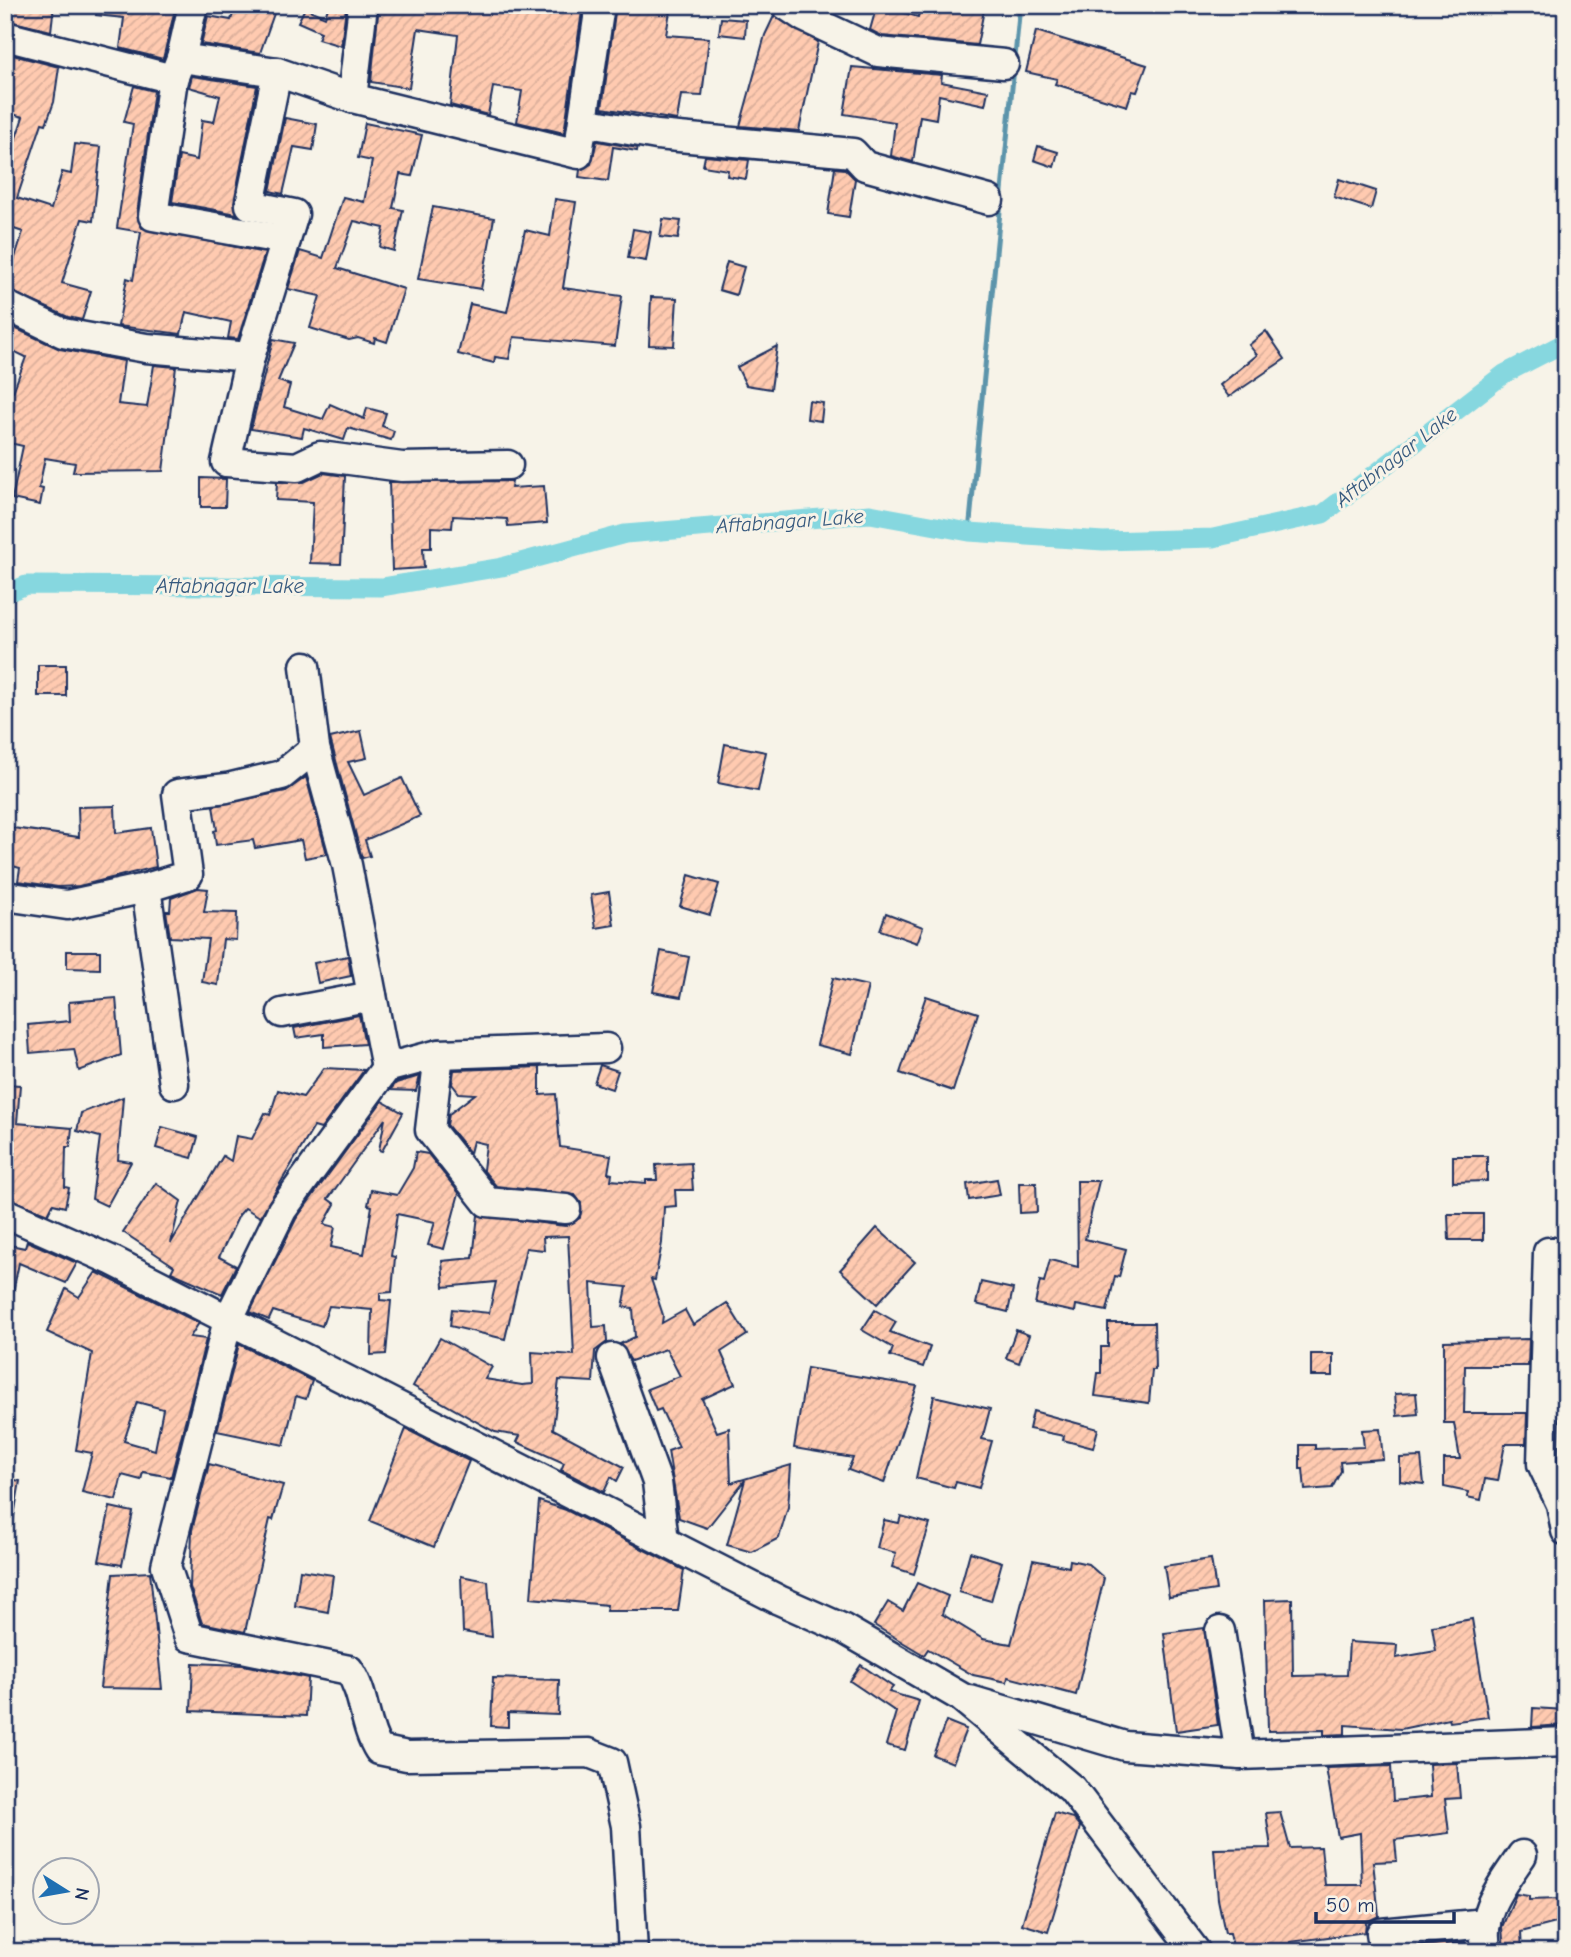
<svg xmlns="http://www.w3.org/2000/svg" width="1571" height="1957" font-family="'Comic Neue',sans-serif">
<defs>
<pattern id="building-hatch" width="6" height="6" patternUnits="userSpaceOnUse" patternTransform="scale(1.75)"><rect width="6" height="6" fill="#ffcab0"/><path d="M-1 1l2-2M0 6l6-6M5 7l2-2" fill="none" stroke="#daae9a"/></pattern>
</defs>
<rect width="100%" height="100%" fill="#f7f3e8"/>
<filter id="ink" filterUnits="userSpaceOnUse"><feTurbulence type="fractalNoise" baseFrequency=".0143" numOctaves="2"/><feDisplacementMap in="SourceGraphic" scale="14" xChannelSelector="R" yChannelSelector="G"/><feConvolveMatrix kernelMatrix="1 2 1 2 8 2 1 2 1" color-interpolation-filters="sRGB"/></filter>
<g filter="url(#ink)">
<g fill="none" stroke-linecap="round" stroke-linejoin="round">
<polyline stroke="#5b94ab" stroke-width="5" points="969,532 1020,5"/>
<polyline stroke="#86d7df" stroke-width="19" points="5,594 26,585 382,587 502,567 625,534 870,514 969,532 1103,541 1213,538 1323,514 1504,374 1566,342"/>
</g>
<g fill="url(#building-hatch)" stroke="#1b2f5e" stroke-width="2" fill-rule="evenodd">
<polygon points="5,5 54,5 51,31 5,20"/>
<polygon points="97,5 176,5 163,59 120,48 124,18 96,15"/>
<polygon points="236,5 277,5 260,53 201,44 208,16 231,20"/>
<polygon points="329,5 346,8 341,46 318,39 321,32 298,22 305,8 325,17"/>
<polygon points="379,5 583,5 564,133 517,122 522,91 493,87 488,115 450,105 458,35 418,29 409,88 371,82"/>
<polygon points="616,5 671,5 666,35 709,38 702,96 681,95 677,120 602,108"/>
<polygon points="877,5 918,17 920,5 985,5 977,45 882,36 870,30"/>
<polygon points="774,16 818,42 799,131 740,126 765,35"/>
<polygon points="721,18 746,20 745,37 719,34"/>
<polygon points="1036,31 1147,65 1137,92 1132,91 1127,106 1055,84 1057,79 1026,72"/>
<polygon points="5,53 59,67 54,102 46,124 42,123 17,198 51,209 62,172 71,174 75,144 101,147 93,221 82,219 62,283 91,291 82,320 68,317 5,289 23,232 5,226 5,171 23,117 5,112"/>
<polygon points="852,67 942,75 941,82 988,91 985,105 939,95 936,119 920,116 913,162 891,156 895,122 844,114"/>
<polygon points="192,76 257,86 234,202 237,214 172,202 179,156 197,160 202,120 214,122 220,96 189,87"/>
<polygon points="134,86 154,91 137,214 142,228 265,253 238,339 228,338 231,322 186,312 181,334 118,326 127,278 133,280 141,232 117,228 133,124 124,122"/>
<polygon points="285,118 317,124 313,150 294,147 283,194 270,191"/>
<polygon points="365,123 422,135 412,176 400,174 393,208 403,210 394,251 380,247 384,228 354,221 337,268 404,289 387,342 375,338 374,343 358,338 349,340 310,328 320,296 288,289 300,251 323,258 343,197 364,202 372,161 358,158"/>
<polygon points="597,141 638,148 637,151 613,147 608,181 579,177 580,170 591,164"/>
<polygon points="1038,146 1058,152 1054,167 1034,160"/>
<polygon points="705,156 749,160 746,179 727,176 728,170 703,166"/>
<polygon points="835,168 845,169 855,179 849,217 828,214"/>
<polygon points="1339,179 1376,191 1371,209 1334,197"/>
<polygon points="555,199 576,202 563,288 622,296 615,346 514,337 509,359 495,357 494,363 458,354 470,304 507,312 525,230 550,236"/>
<polygon points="433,207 494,218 481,289 418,279"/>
<polygon points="663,219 681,221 678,239 660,237"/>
<polygon points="633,229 651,232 646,261 628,258"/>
<polygon points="727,262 744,267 736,295 719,290"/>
<polygon points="651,297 677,298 674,346 649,345"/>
<polygon points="8,325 60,349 124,361 118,404 147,407 154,365 176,367 163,471 73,472 75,463 45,458 39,488 43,489 40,505 12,499 23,446 5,442 5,391 13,392 26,357 5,347"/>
<polygon points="1266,331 1285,359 1229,397 1220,385 1257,355 1249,345"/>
<polygon points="273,339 294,343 278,381 290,385 284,407 323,419 330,404 364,419 367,408 386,413 382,426 394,431 391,440 348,428 344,440 304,428 302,437 251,429"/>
<polygon points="777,346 771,389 746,385 737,367"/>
<polygon points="809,401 823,403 821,421 807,419"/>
<polygon points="323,473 345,476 341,564 310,563 313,502 276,500 277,482 304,482"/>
<polygon points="201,478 226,479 225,507 201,507"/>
<polygon points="512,481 511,488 544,486 547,523 508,526 507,519 453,516 452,528 431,527 431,548 423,548 424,568 392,570 389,482"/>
<rect x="38" y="665" width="28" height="31"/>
<polygon points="361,731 367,758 348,762 364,795 402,778 420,816 365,840 370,856 362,858 330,738"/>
<polygon points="725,744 766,752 758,791 718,783"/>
<polygon points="306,777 327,854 305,858 301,840 255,848 253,840 216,845 214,831 217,830 213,806 286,791"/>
<polygon points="115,806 116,833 151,828 156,867 79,886 58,887 18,881 20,868 5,864 5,827 79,837 78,807"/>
<polygon points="689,875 719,884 710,915 680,906"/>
<polygon points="198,888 208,889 204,912 237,913 236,940 223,939 218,985 202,982 208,939 170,937 166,911 170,911 171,898"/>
<polygon points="609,892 614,925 596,928 591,895"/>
<polygon points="886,913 923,927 917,943 880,930"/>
<polygon points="67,951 100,951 100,969 67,968"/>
<polygon points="661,951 689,957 681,997 653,992"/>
<polygon points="348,956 351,976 318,983 314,963"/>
<polygon points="833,978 868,986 852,1054 817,1045"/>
<polygon points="926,996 978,1013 953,1091 900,1073"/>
<polygon points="116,998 121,1055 79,1071 74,1049 30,1053 28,1025 70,1021 69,1002"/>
<polygon points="359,1015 365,1044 324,1047 324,1034 296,1038 294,1028"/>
<polygon points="600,1065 618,1071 612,1089 594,1083"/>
<polygon points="540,1067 540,1095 556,1094 560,1147 611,1155 608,1173 612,1174 611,1180 646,1183 646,1180 657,1180 656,1165 691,1163 693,1190 675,1190 676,1206 664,1207 662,1243 655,1280 651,1279 663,1315 662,1323 685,1310 693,1325 727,1303 747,1335 721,1352 735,1384 702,1399 717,1432 729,1428 731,1483 791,1465 788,1507 779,1538 752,1552 727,1545 745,1480 707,1528 679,1518 668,1451 679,1447 661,1409 656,1411 647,1389 680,1376 666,1349 631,1361 620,1344 635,1337 633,1308 623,1307 627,1287 591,1283 593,1327 606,1326 607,1342 595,1351 593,1382 559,1380 553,1429 624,1467 617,1481 611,1477 604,1492 561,1470 564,1463 517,1442 520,1436 495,1432 413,1386 440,1338 492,1367 485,1379 522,1385 533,1384 532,1352 574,1355 568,1236 543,1237 544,1250 526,1248 505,1339 450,1326 452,1309 489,1313 496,1282 444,1287 442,1261 473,1258 478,1215 565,1226 580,1218 581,1203 575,1195 496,1186 483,1170 486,1144 473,1141 470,1153 447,1125 449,1114 475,1094 459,1093 452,1084 454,1070"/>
<polygon points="324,1068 364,1070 321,1129 314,1127 260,1217 245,1208 239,1215 219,1257 236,1266 222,1294 171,1272 174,1266 123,1232 156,1183 181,1201 171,1243 223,1156 231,1161 236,1136 252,1139 265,1113 270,1115 278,1090 303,1097"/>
<polygon points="420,1076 416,1091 390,1090 396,1083"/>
<polygon points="5,1084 20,1085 17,1123 72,1128 70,1147 66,1147 65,1187 69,1188 65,1207 53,1204 48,1214 5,1197"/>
<polygon points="123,1097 118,1160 131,1162 107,1206 92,1199 100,1137 77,1131 81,1113"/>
<polygon points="382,1101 403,1113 382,1151 379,1150 385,1119 328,1199 335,1204 324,1224 335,1227 331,1247 364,1254 372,1206 368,1205 371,1190 397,1195 413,1168 416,1152 428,1154 459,1193 444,1249 428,1245 435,1222 397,1214 391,1256 395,1257 392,1292 380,1293 380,1300 391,1301 386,1354 371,1355 372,1310 329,1306 322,1326 273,1311 269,1320 250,1312 296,1219"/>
<polygon points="162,1127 198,1137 192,1158 156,1148"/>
<polygon points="1453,1156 1487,1156 1487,1181 1453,1182"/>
<polygon points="997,1179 1000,1195 969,1200 967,1184"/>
<polygon points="1077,1181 1099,1181 1085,1239 1126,1249 1119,1277 1115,1276 1107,1311 1076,1305 1075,1312 1035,1304 1040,1281 1044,1282 1050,1260 1078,1267"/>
<polygon points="1019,1183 1036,1183 1037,1212 1020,1213"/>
<polygon points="1448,1214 1483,1214 1483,1240 1449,1240"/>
<polygon points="877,1228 915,1262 877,1304 840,1270"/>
<polygon points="27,1241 77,1263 66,1283 19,1263 12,1297 5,1296 5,1244 25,1248"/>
<path d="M96,1272L199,1323L190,1337L206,1339L171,1477L143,1472L141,1480L122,1475L116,1500L82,1492L92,1453L76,1450L92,1353L47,1332L66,1289L79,1297ZM137,1402L163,1409L155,1450L124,1441Z"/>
<polygon points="981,1282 1013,1289 1008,1312 976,1304"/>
<polygon points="875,1310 896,1322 890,1332 930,1347 923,1367 890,1356 893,1348 862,1330"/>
<polygon points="1108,1323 1154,1323 1155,1370 1152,1370 1149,1403 1095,1396 1098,1373 1101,1373 1101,1347 1108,1347"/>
<polygon points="1016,1330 1029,1335 1019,1363 1006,1358"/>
<polygon points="1529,1339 1528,1366 1465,1366 1464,1413 1527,1413 1526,1444 1505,1444 1498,1481 1485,1479 1481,1500 1467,1497 1468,1492 1444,1487 1444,1459 1460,1459 1454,1423 1444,1423 1444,1341"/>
<polygon points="239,1344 312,1381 306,1399 296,1396 284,1445 217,1431"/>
<rect x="1311" y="1354" width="22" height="22"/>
<polygon points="807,1368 917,1386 884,1483 848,1470 853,1458 794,1448"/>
<polygon points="1416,1393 1418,1414 1397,1416 1395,1394"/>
<polygon points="934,1396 990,1409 982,1439 992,1441 979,1488 956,1482 954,1488 916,1478"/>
<polygon points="1033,1411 1098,1429 1093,1448 1063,1440 1064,1436 1029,1429"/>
<polygon points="406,1429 469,1461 434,1547 370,1521"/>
<polygon points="1380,1429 1383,1459 1340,1462 1341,1471 1332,1488 1305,1490 1303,1469 1300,1469 1300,1445 1315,1445 1315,1449 1364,1447 1362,1430"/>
<polygon points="1421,1457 1424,1484 1400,1481 1400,1458"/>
<polygon points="209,1464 283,1485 273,1520 270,1519 245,1632 202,1623 190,1587 192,1530"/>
<polygon points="5,1478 20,1481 13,1522 5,1521"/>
<polygon points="539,1501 566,1510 684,1570 678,1611 606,1611 607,1605 531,1598"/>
<polygon points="110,1507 133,1512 122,1565 99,1561"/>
<polygon points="901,1516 930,1524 914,1574 892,1567 896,1553 877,1548 884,1520 899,1523"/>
<polygon points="970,1552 1002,1562 991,1601 959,1592"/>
<polygon points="1211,1559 1216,1590 1169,1597 1164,1566"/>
<polygon points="1033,1560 1069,1567 1070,1560 1088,1564 1104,1578 1076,1695 1008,1677 1007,1682 973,1675 928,1649 924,1655 874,1625 888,1602 903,1611 917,1583 948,1596 942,1614 983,1639 1011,1644"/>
<polygon points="300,1570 333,1575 328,1612 295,1606"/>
<polygon points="150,1572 162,1689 100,1688 113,1574"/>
<polygon points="461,1576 488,1581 492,1637 463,1632"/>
<polygon points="1292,1599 1293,1676 1347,1675 1349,1642 1397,1645 1396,1658 1436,1651 1432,1626 1472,1619 1488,1717 1450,1722 1449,1719 1401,1729 1345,1725 1345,1734 1324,1735 1324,1730 1268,1731 1265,1600"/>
<polygon points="1204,1628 1218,1725 1176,1731 1164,1633"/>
<polygon points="193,1663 243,1665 308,1678 306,1716 191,1711"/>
<polygon points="861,1665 893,1687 889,1692 919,1701 905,1750 886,1745 896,1712 850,1681"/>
<polygon points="493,1678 559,1680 558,1715 508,1713 508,1727 491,1726"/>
<polygon points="1533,1708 1566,1710 1566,1725 1532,1727"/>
<polygon points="946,1721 966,1729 953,1763 933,1755"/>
<polygon points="1457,1763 1460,1798 1445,1799 1449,1833 1395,1840 1397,1861 1373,1862 1379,1916 1366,1922 1365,1932 1290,1942 1291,1947 1267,1952 1234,1952 1230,1933 1225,1933 1218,1899 1214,1849 1271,1848 1266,1813 1280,1812 1290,1848 1321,1847 1325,1885 1362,1885 1360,1833 1338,1837 1326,1768 1391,1766 1393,1801 1431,1797 1429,1764"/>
<polygon points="1055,1813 1073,1818 1080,1827 1048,1932 1022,1924"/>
<polygon points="1516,1894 1529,1896 1529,1900 1559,1899 1560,1922 1521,1932 1522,1952 1504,1952 1502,1927"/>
<polygon points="1465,1942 1469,1952 1410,1952 1410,1947"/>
</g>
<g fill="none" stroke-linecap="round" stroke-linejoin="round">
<defs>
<g id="minor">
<polyline points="786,5 804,17 878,52 1004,64"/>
<polyline points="5,36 173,79 181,58 277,72 352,98 578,154 600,5"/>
<polyline points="181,58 193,5"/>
<polyline points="277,72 250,205 294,214 250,357 226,462 297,467 320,456 402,467 508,465"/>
<polyline points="173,79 153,216 286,240"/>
<polyline points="352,98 363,5"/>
<polyline points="583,122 657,135 853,153 865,166 989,200"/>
<polyline points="5,305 63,333 146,348 250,357"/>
<polyline points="305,666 315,748 347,865 386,1068"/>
<polyline points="146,888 174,1084"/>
<polyline points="5,896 67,905 146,888 188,875 177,794 227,788 282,775 315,748"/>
<polyline points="282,1013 372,996"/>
<path d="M606,1048L439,1054L386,1068L282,1210L228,1320L166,1566L189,1637L349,1670C366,1695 363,1725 379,1750L407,1756L589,1753L612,1762L626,1826L633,1952"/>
<polyline points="439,1054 430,1130 487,1202 566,1209"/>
<polyline points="5,1213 113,1261 779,1600 842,1628 961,1697 1025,1750 1072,1789 1196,1952"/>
<polyline points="1566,1252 1548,1252 1542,1464 1561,1504 1566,1531"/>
<polyline points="612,1358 657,1482 664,1541"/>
<polyline points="1220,1631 1240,1755"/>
<polyline points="970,1700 1125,1746 1240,1755 1566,1742"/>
<polyline points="1384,1952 1381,1933 1486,1923"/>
<path d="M1487,1952C1477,1913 1502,1885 1522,1855"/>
</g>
</defs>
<use href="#minor" stroke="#1b2f5e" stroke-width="33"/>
<use href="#minor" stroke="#f7f3e8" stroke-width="28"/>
</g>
</g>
<g text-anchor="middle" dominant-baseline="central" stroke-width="6" stroke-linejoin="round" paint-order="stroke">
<g font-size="21" font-style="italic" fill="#36597e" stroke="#f7f3e8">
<text transform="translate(1396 457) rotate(-38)">Aftabnagar Lake</text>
<text transform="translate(790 521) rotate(-4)">Aftabnagar Lake</text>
<text x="230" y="586">Aftabnagar Lake</text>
</g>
</g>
<rect width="1571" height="1957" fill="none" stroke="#f7f3e8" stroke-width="28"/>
<rect x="14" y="14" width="1543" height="1929" fill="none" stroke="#1b2f5e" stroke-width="2.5" filter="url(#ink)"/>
<g transform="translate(66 1891) rotate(101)"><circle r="33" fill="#f7f3e8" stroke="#9fa5b1" stroke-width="2"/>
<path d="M0-5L12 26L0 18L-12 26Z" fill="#1f6fb2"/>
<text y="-10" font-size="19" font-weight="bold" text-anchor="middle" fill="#1b2f5e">N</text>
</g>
<path d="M1316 1912v10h138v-10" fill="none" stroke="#1b2f5e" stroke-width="3.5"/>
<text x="1326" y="1912" font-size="21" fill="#1b2f5e" stroke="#f7f3e8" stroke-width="5" paint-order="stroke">50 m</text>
</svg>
